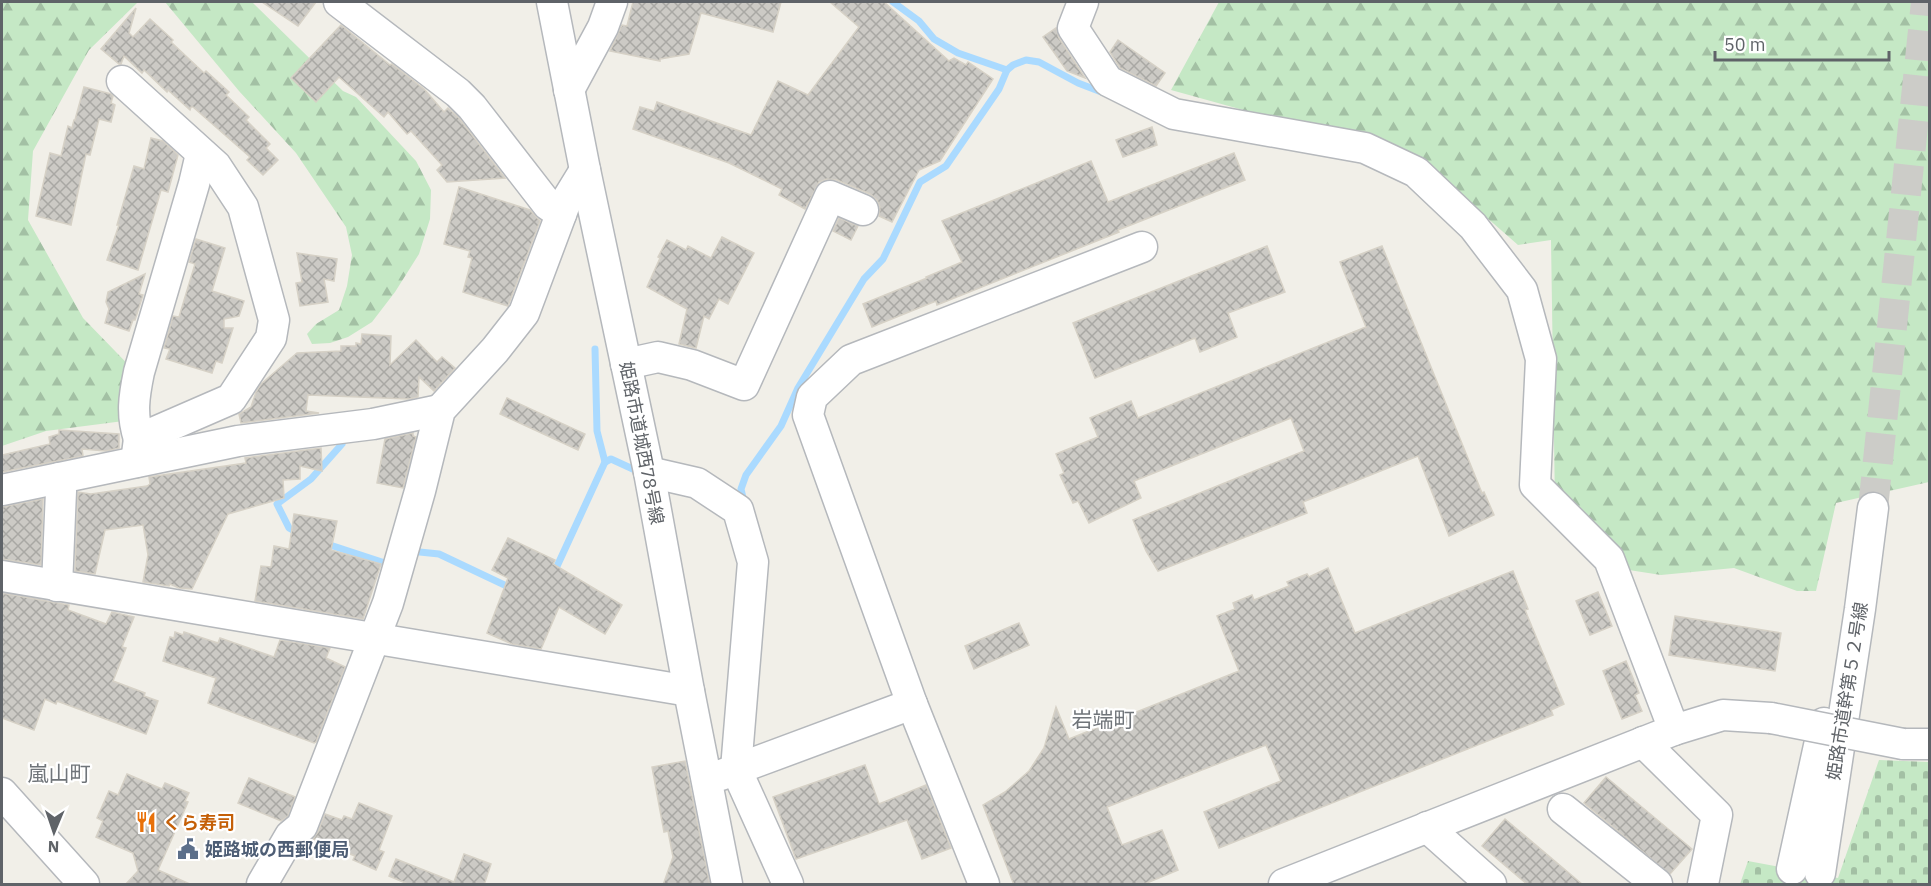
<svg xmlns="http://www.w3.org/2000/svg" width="1931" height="886" font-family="'IBM Plex Sans','Noto Sans JP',sans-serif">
<defs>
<pattern id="forest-firs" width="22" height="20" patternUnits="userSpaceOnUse" patternTransform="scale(1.5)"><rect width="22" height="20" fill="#c5e8c5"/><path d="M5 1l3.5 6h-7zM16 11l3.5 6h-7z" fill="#a3c0a4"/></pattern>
<pattern id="cemetery-stones" width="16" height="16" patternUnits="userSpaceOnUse" patternTransform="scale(1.5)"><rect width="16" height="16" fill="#c5e8c5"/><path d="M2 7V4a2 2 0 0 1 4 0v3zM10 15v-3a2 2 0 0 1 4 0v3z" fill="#a3c0a4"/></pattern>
<pattern id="building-cross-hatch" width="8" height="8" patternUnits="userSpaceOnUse" patternTransform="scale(1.5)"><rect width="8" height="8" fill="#cccac5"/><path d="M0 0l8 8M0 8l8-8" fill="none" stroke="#a9a8a4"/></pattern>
</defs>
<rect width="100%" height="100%" fill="#f1efe8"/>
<g fill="url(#forest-firs)">
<polygon points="2,2 252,2 343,91 356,97 416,161 431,190 430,219 419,254 395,292 372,322 348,337 330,343 312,344 307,334 316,324 339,310 347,286 352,255 346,227 296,153 239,91 165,2 137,3 89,50 33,151 28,220 83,318 148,385 147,418 46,431 2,446"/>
<polygon points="1219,2 1929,2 1929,482 1836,503 1816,591 1797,591 1734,568 1661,575 1616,568 1555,505 1551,240 1518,245 1420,159 1171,90"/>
</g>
<polygon fill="url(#cemetery-stones)" points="1879,760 1929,762 1929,884 1740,884 1748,861 1838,878"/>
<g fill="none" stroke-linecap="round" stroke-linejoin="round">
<g stroke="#aadaff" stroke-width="7">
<polyline points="893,2 919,21 934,39 958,53 1007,70"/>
<polyline points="595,349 597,431 605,462"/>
<polyline points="744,502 741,489 746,475 781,426 798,388 864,279 883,259 920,182 946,166 999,89 1007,70 1013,65 1026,60 1039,62 1078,83 1104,93"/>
<polyline points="300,534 289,528 277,504 311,479 342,444"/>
<polyline points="324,543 391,565"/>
<polyline points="410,551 439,554 513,589"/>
<polyline points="553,575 605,462 611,459 635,470"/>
</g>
</g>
<g fill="url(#building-cross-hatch)" stroke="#d6d1c6" stroke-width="1.5">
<polygon points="262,2 316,2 298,26"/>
<polygon points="633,2 781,2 773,32 701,13 689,54 660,59 660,61 610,51 622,25 627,26"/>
<polygon points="830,2 884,2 949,61 954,58 966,65 968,62 993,79 940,161 919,170 892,222 879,216 880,207 877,200 870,194 837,180 827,179 819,182 805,209 779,195 782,189 729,163 633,129 640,107 654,111 657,102 751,135 778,81 808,95 859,27"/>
<polygon points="136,8 129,33 133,37 150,19 173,40 171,42 204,73 206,71 229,92 226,95 249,117 246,120 270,144 266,148 278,160 263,175 247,160 250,157 193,107 191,107 190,110 168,90 167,92 144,70 142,73 124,56 121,64 119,64 101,49"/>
<polygon points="341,25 390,65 392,64 424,89 444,112 448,108 459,118 505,178 447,182 437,170 442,165 411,131 407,134 388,112 384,117 339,77 316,102 291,78"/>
<polygon points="1056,28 1059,38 1085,78 1067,71 1043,37"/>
<polygon points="1118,40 1165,73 1156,86 1120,68 1110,52"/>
<polygon points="84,87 111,94 113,96 111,103 115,105 111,122 99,119 90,155 86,154 71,225 36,216 50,153 61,156 68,126 72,128 74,120 75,120"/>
<polygon points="1152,127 1157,145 1123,157 1116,140"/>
<polygon points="151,138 163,141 178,155 168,192 161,190 138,270 107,260 119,225 117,225 134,166 144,169"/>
<polygon points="1234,153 1245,180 1118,230 1119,232 937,305 936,301 872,327 863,304 927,278 926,277 962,262 942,221 1091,161 1108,202"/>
<polygon points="459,187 530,210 540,221 508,306 463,292 472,258 468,257 470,251 444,244"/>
<polygon points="839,218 858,226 851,240 833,231"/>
<polygon points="722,237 754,253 728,304 719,299 709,319 704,316 696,348 679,344 687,309 647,287 660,258 658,257 667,240 686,250 688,246 711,258"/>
<polygon points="196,239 225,248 212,291 244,301 239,316 224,319 224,328 233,328 222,363 216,361 212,373 166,359 170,349 164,348 173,316 179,317 195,264 189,262"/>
<polygon points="1267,246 1285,292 1228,313 1237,337 1200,352 1195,338 1095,378 1073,323"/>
<polygon points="1382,246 1482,493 1484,492 1494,515 1449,536 1418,456 1303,502 1307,513 1158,571 1146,551 1133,520 1304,451 1291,418 1134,481 1141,498 1089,523 1078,501 1073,503 1060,475 1064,473 1056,454 1098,437 1090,418 1131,401 1138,418 1366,327 1340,262"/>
<polygon points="297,253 337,259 334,281 324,279 328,302 300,306 296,283 302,282"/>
<polygon points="145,274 139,294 143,295 135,320 133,320 129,331 105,323 109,309 106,302 108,292"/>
<polygon points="362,334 391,336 390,365 416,340 437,362 442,357 455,368 434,391 419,377 418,397 409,399 308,395 306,411 319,413 241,423 239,414 251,407 256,392 261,384 297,353 341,351 341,346 356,346 356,343 361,344"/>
<polygon points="507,398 585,434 578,450 500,414"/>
<polygon points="59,430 119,434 119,448 106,451 82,449 83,456 2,472 2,455 50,444 49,437 59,434"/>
<polygon points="413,433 413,436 416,437 403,488 377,483 385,439"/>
<polygon points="321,448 322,471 300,466 300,479 283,480 284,498 228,514 192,589 179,588 170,584 169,586 143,582 148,555 143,525 105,530 95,574 75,571 78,492 91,494 147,486 150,484 149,477 246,463 245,458"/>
<polygon points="43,499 41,565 2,559 2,507"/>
<polygon points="294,514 337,521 331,550 381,564 363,619 255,601 261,566 271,567 274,546 289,549"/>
<polygon points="508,538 555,560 553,564 622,605 605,634 559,607 541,649 512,644 487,633 508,578 492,570"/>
<polygon points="1328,568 1355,633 1513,571 1528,609 1525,610 1564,704 1551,710 1553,715 1219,848 1204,812 1281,781 1266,745 1107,807 1122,845 1162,830 1178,870 1142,885 1014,885 983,805 1005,792 1029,771 1044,748 1056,707 1069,739 1239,671 1217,616 1235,609 1233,603 1252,595 1254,600 1289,586 1287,582 1307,574 1309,577"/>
<polygon points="1598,592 1612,626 1590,635 1576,601"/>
<polygon points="2,593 69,605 68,610 106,624 112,612 134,617 122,647 126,648 113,681 145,693 144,696 158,701 146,734 57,701 56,704 45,699 34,730 2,718"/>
<polygon points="1675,616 1781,633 1775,671 1669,655"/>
<polygon points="1019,623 1029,645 974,669 965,646"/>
<polygon points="175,632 183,635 184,632 218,643 220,638 274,657 280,640 330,648 326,658 345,667 316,742 314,743 208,703 216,678 163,661 170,637 174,638"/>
<polygon points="1626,661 1639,693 1635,695 1642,711 1622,719 1603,671"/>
<polygon points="685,761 710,885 663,885 673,857 668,831 664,832 652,767"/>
<polygon points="865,765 879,804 926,785 951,848 922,859 907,820 796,859 773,797"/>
<polygon points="127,774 162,789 165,783 189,793 185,801 188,802 158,870 192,885 125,885 138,871 133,853 96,837 103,821 97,818 109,791 118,795"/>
<polygon points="1606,777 1692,849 1670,874 1584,803"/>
<polygon points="249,778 295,797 288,816 281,821 238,803"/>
<polygon points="359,803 392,816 379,850 384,852 376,870 353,860 355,856 313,839 318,832 325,814 342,820 344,816 352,819"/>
<polygon points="1505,819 1583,885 1528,885 1482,846"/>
<polygon points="464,854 491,864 484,885 410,885 389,876 396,859 454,882"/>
</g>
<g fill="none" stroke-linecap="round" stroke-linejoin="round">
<polyline stroke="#ccccc8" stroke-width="30" stroke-dasharray="30 15" stroke-linecap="butt" points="1873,508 1926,2"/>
<defs>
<g id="minor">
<polyline points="339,2 458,93 472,107 548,205 561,214"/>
<polyline points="552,2 585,170 649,472 689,691 727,884"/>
<polyline points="1083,2 1073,28 1108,81 1174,114 1365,148 1416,172 1473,226 1522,290 1541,359 1535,485 1609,559 1674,730"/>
<polyline points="122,81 216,166 243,207 274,320 271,338 231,399 139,439 136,462"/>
<polyline points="569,90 603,27 612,2"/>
<polyline points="626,364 658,357 692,365 744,385 830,196 863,210"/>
<path d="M139,439C131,415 134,396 139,372L194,184L201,154"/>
<polyline points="649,472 697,483 738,510 753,562 736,769 788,884"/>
<polyline points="2,490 238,441 373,424 440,410"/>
<polyline points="2,576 689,691"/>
<polyline points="57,586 61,491 59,478"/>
<polyline points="1643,742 1717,815 1703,884"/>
<polyline points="1903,744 1930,744"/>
<polyline points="721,775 912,704"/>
<polyline points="2,793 84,884"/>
<polyline points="1563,809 1657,884"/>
<polyline points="1427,827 1491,884"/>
<polyline points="1792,869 1824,723"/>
<polyline points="1820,873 1860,609 1873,508"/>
<polyline points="262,884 290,836 302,826 388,603 420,491 440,410 495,350 524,313 566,201 585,170"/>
<polyline points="984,884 912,704 808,415 812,397 851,360 1142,247"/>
<polyline points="1284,884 1674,730 1723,715 1771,718"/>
</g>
</defs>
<use href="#minor" stroke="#b5b8bc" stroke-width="33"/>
<use href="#minor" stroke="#fff" stroke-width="30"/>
<defs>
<polyline id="minor-bridge" points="1771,718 1903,744"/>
</defs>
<use href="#minor-bridge" stroke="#b5b8bc" stroke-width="33" stroke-linecap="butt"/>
<use href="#minor-bridge" stroke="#fff" stroke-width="30"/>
</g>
<defs>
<symbol id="restaurant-bare" viewBox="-9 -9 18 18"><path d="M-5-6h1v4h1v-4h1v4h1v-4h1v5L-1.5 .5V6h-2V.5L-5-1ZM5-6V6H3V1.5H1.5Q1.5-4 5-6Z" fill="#e8710a" stroke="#fff" stroke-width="2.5" paint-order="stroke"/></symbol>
<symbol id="civic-bare" viewBox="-9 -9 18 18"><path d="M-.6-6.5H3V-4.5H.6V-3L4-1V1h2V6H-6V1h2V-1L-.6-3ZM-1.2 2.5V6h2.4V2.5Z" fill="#5c6f8a" stroke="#fff" stroke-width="2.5" paint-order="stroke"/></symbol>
</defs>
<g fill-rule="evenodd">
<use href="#restaurant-bare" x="131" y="807" width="30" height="30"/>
<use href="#civic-bare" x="173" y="834" width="30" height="30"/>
</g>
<g text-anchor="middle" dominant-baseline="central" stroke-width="4.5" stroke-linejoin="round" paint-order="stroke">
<g font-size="18" fill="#5f6368" stroke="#fff">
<text transform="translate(642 443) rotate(79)">姫路市道城西78号線</text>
<text transform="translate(1847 691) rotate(-81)">姫路市道幹第５２号線</text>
</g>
<g font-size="18" font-weight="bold" fill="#c56008" stroke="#fff" text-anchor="start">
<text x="163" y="822">くら寿司</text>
</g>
<g font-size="18" font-weight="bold" fill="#4e5e75" stroke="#fff" text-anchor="start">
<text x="205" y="849">姫路城の西郵便局</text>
</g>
<g font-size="21" fill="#70757a" stroke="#fff">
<text x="1103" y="719">岩端町</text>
<text x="59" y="773">嵐山町</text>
</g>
</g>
<rect width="1931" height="886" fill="none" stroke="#5f6368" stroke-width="6"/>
<g transform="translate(54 832) rotate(182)" stroke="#ffffff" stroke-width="4.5" paint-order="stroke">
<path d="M0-4.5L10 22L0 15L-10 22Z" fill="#5f6368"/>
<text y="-9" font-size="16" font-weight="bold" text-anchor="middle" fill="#5f6368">N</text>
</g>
<path d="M1715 51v9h174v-9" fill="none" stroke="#5f6368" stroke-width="3"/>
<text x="1724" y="51" font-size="18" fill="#5f6368" stroke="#ffffff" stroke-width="4.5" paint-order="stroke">50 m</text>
</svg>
